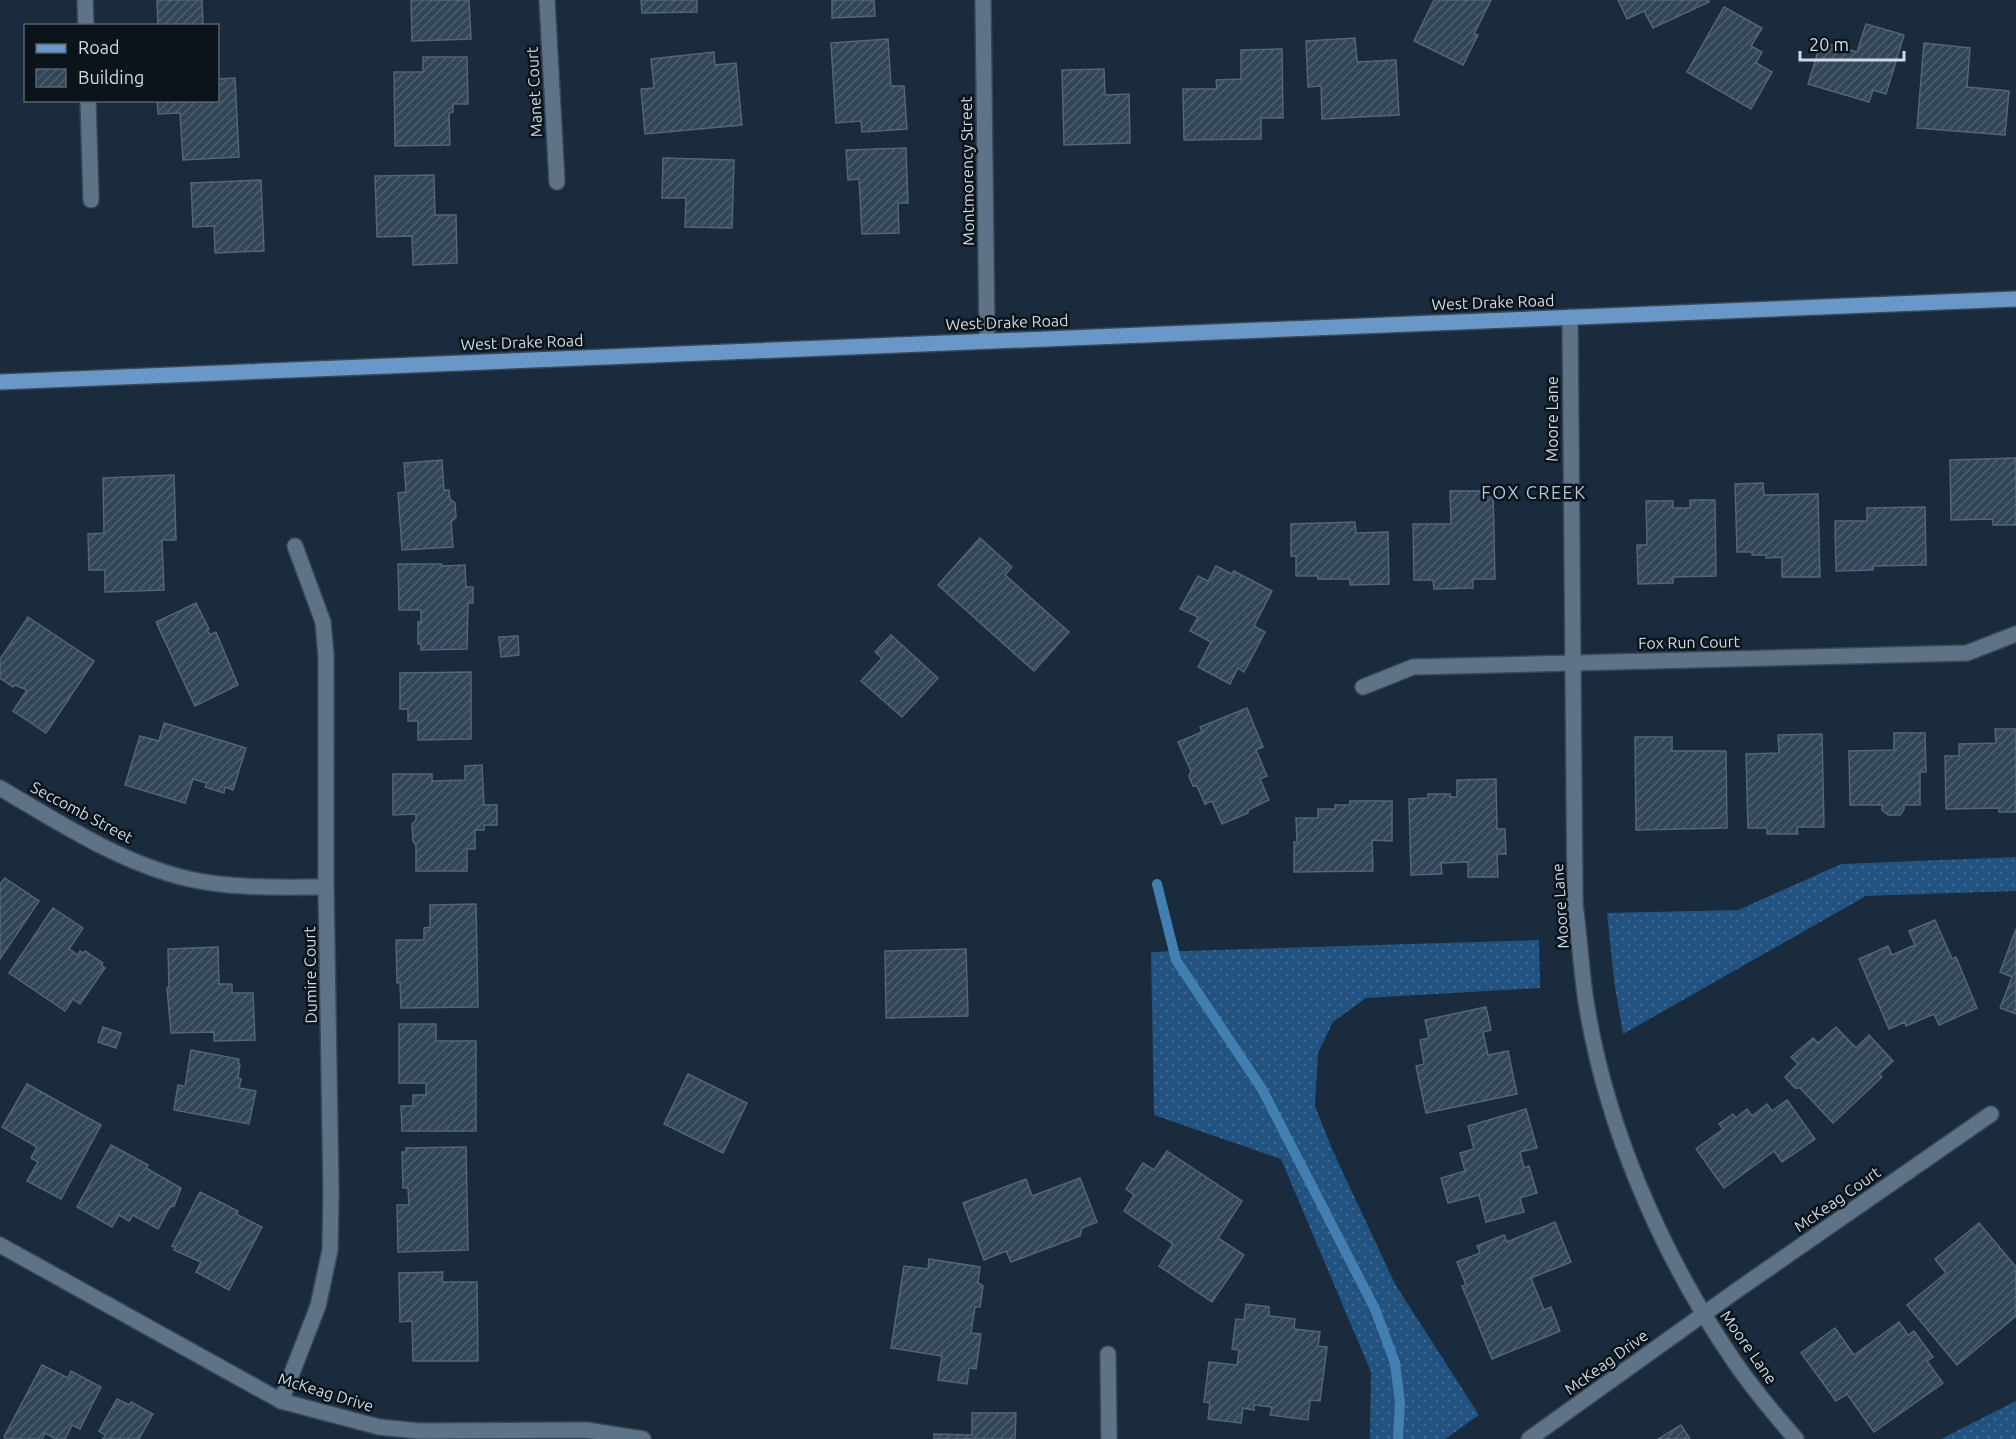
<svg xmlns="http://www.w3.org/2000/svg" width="2016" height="1439" font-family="Ubuntu,sans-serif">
<defs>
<pattern id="grass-dots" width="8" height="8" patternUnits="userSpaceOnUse" patternTransform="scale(1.5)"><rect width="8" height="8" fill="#225280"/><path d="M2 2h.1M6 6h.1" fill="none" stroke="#416a92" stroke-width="1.8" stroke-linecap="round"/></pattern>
<pattern id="building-hatch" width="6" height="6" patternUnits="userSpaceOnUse" patternTransform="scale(1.5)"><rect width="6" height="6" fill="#334559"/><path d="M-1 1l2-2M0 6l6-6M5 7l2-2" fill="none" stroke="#505f71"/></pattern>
</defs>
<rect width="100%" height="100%" fill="#192b3d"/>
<g fill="url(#grass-dots)">
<polygon points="2016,857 2016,891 1866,896 1623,1034 1614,981 1607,913 1738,910 1841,864"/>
<polygon points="1539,940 1540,988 1366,998 1333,1022 1318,1053 1315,1106 1332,1149 1395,1284 1479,1415 1445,1439 1370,1439 1371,1372 1281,1159 1154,1115 1151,952"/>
<polygon points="2016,1401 2016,1439 1941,1439"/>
</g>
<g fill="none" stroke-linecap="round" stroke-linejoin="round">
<polyline stroke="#4380b2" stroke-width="10" points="1157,884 1176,960 1262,1089 1375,1309 1395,1363 1400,1402 1398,1439"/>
</g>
<g fill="url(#building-hatch)" stroke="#52657a" stroke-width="1.5">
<polygon points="157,0 202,0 203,26 158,26"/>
<polygon points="411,0 469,0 471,39 412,41"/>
<polygon points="641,0 697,0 697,12 642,13"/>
<polygon points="832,0 874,0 875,16 832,18"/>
<polygon points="1434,0 1491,0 1474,34 1478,35 1463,65 1414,41"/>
<polygon points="1618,0 1708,0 1709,2 1653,28 1644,11 1627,19"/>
<polygon points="1724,7 1762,28 1751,46 1762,52 1756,63 1772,72 1751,109 1687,72"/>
<polygon points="1866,24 1904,35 1886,94 1873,90 1869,102 1808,84 1821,42 1857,52"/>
<polygon points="1355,38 1357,62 1396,60 1399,115 1322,119 1321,86 1308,87 1306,41"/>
<polygon points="888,39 891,86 904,86 907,129 862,132 861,121 836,123 831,43"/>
<polygon points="1924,43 1970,48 1967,87 2009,91 2005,135 1917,128"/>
<polygon points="1282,49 1283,118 1261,118 1261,139 1184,140 1183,89 1217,89 1216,80 1241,79 1241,50"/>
<polygon points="714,52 715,65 736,63 742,125 645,134 641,89 654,88 651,59"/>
<polygon points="423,57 467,57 468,104 453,104 453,112 449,113 450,145 395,146 394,72 423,72"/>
<polygon points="1104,69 1105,95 1129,94 1130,143 1064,145 1062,70"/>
<polygon points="235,78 239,157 183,160 180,113 158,114 157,100 218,100 218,79"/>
<polygon points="906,148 908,203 898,203 899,233 862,234 859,179 848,180 846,150"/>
<polygon points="663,158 734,160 732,228 685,227 686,198 662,198"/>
<polygon points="434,175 435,215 456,215 457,263 413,265 412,236 377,237 375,176"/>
<polygon points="261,180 264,251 215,253 214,226 193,227 191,183"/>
<polygon points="2016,458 2016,525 1993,525 1993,519 1951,520 1950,460"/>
<polygon points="442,460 444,490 449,490 450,499 455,503 456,517 451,522 453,547 402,550 398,493 406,492 404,463"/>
<polygon points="174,475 176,540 162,540 164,590 105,592 105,570 89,570 88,534 104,533 103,478"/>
<polygon points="1763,483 1764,495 1818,494 1820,577 1782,577 1782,557 1766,558 1766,555 1752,555 1752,552 1737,552 1735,484"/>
<polygon points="1450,491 1493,491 1495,579 1473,579 1473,588 1434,589 1433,580 1414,580 1413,524 1451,524"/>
<polygon points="1690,500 1715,500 1716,576 1673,577 1673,583 1638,584 1637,545 1647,545 1646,501 1673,501 1673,508 1690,508"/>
<polygon points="1925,507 1926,565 1873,566 1873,570 1836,571 1835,521 1867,521 1867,508"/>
<polygon points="1355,522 1356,533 1388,532 1389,584 1350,585 1350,579 1318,579 1318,576 1296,576 1296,556 1291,556 1291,524"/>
<polygon points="980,538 1012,567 1005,575 1069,632 1034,671 938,585"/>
<polygon points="398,564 442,564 442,566 465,565 466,587 473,587 473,603 468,603 467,649 421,650 421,644 418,644 418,622 421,622 421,610 399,610"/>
<polygon points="1216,566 1232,574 1234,571 1272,591 1254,626 1265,632 1244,672 1238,668 1230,684 1198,667 1211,642 1190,631 1198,617 1180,609 1198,576 1208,581"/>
<polygon points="196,603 209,629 207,630 210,635 216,632 238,685 195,706 156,622"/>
<polygon points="28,617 94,661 46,733 13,711 27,690 15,685 13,687 0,678 0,659"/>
<polygon points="891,635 938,678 902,717 861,681 882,658 875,652"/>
<polygon points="518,636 519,655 501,657 499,637"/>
<polygon points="471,672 471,739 418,740 418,721 408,721 408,709 400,709 400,673"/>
<polygon points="1247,708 1263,747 1256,750 1267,776 1260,779 1269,800 1248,810 1248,813 1222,824 1212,801 1205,804 1197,786 1193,786 1189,776 1191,771 1178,742 1202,732 1200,727"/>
<polygon points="164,723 246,748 233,790 225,787 224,793 205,787 207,783 193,779 185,803 125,785 140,736 159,741"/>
<polygon points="1995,729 2016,729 2016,812 1999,812 1999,808 1946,809 1945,756 1959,756 1959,744 1996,743"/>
<polygon points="1894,733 1925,733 1926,772 1920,772 1920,805 1904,805 1904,809 1900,815 1888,815 1882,810 1882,805 1850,805 1849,751 1894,750"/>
<polygon points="1822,734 1824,827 1797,827 1798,834 1767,834 1767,828 1748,828 1746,754 1779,753 1778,735"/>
<polygon points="1635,737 1672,737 1672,751 1726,751 1727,828 1636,830"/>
<polygon points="482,765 484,805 497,805 497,825 484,825 484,830 475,830 475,849 467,849 467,871 416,871 416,845 413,841 412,824 416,820 416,814 393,815 393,774 432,774 432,781 465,780 465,766"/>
<polygon points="1496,779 1497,829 1505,829 1506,854 1497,854 1498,877 1468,877 1468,862 1441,863 1442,874 1411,875 1409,799 1428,798 1428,794 1450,794 1450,797 1457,797 1457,780"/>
<polygon points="1350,801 1392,801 1392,841 1372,840 1373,871 1294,872 1294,842 1297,842 1296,818 1318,818 1318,809 1335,809 1335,805 1350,805"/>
<polygon points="5,878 39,901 0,959 0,884"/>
<polygon points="476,904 478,1007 401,1008 400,982 397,983 396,940 424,940 424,928 430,927 430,905"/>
<polygon points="53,908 83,928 69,949 78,955 80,951 83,953 85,951 103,963 101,965 105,968 80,1004 73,999 65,1011 9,973"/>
<polygon points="1935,920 1952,959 1956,957 1977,1008 1939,1025 1934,1014 1906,1026 1905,1022 1889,1029 1859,959 1888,946 1892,955 1915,945 1909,931"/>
<polygon points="2016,929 2016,1014 2000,1008 2012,977 2000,972"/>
<polygon points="218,947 219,984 232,984 232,993 253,993 255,1040 214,1041 214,1032 171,1033 167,988 169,988 168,949"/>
<polygon points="966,949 968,1016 886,1018 885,951"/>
<polygon points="1486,1007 1491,1030 1483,1032 1488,1055 1508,1051 1517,1094 1426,1113 1416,1066 1424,1064 1420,1040 1429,1038 1425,1020"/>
<polygon points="399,1024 436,1024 436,1041 476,1041 476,1131 402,1131 401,1106 413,1106 413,1095 426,1095 426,1083 399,1083"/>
<polygon points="103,1027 121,1033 116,1048 98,1042"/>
<polygon points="1836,1027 1856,1048 1869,1035 1893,1061 1879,1074 1882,1077 1833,1123 1800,1088 1795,1088 1785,1077 1798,1064 1791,1057 1813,1038 1818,1043"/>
<polygon points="191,1050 239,1059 238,1063 240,1064 238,1078 241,1079 239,1088 256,1091 249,1124 174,1110 178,1085 185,1086"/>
<polygon points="688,1074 747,1103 723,1153 664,1124"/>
<polygon points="27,1084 101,1125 61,1199 27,1181 38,1162 31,1158 37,1147 2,1127"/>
<polygon points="1787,1100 1815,1139 1782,1162 1774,1151 1724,1188 1696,1149 1723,1129 1719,1124 1733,1114 1736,1118 1747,1109 1752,1116 1767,1104 1772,1111"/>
<polygon points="1526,1109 1537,1148 1520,1152 1524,1168 1529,1166 1537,1193 1520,1198 1524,1212 1486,1222 1479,1195 1448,1203 1441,1178 1465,1171 1460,1153 1474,1149 1468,1126"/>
<polygon points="111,1145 148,1165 146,1168 181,1188 174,1206 170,1207 158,1229 133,1215 129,1221 119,1215 112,1227 77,1207"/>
<polygon points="466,1147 468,1250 398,1252 397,1205 409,1205 408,1188 403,1188 402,1152 406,1152 406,1148"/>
<polygon points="1167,1151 1242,1201 1218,1238 1244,1255 1212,1302 1159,1266 1173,1244 1124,1211 1134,1195 1126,1189 1143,1163 1154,1170"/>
<polygon points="1080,1178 1097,1222 1082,1228 1080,1236 1011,1262 1006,1251 984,1260 963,1203 1026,1179 1032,1196"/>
<polygon points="200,1192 238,1211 236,1214 262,1227 229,1290 196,1272 201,1262 174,1250 175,1247 172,1246"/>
<polygon points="1555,1222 1571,1262 1531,1278 1544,1310 1551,1307 1560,1331 1492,1359 1462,1286 1466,1285 1457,1262 1480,1253 1477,1246 1504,1235 1507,1242"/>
<polygon points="1979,1223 2016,1267 2016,1316 1957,1365 1907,1305 1946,1273 1935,1259"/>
<polygon points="929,1259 980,1267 978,1283 983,1286 980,1307 975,1307 971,1333 981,1334 976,1369 969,1368 967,1384 938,1380 942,1356 891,1348 904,1266 928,1269"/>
<polygon points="443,1272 442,1282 477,1282 478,1361 413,1361 412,1321 400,1322 399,1273"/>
<polygon points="1246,1304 1269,1307 1269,1316 1295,1319 1294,1329 1320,1332 1318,1346 1327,1347 1320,1401 1310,1400 1308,1420 1270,1415 1272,1407 1254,1405 1254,1410 1243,1408 1241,1423 1208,1419 1210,1403 1204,1402 1209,1362 1237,1365 1239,1350 1232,1349 1236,1319 1244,1320"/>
<polygon points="1899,1322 1908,1335 1914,1331 1933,1357 1927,1361 1943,1383 1874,1432 1847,1394 1836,1401 1801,1353 1835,1328 1854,1355"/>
<polygon points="42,1365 68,1378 71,1371 101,1387 80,1429 72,1425 65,1439 56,1439 45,1433 42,1439 7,1439 4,1437"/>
<polygon points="117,1399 129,1405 131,1402 153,1414 139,1439 103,1439 105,1435 99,1431"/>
<polygon points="972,1413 1016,1413 1015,1439 934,1439 934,1434 972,1435"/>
<polygon points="1681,1425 1690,1439 1658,1439"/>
</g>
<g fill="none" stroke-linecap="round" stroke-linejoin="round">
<defs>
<g id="street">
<polyline points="85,0 86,26"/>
<polyline points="547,0 557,182"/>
<polyline points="983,0 987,341"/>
<polyline points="88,100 91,200"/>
<path d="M1570,317L1575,904C1579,934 1581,965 1585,995C1604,1124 1662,1257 1736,1364C1754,1390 1775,1415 1796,1439"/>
<polyline points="1363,687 1413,667 1967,653 2016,634"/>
<path d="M0,788C60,823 120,863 189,879C234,889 281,887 326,887"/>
<polyline points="0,1245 281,1401 379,1427 419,1431 586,1430 643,1439"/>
<polyline points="1108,1354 1109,1439"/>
<polyline points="281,1401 318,1306 330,1250 331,1193 326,887 326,656 323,622 295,546"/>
<polyline points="1529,1439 1736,1291 1991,1114"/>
</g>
<polyline id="primary" points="0,382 2016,299"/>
</defs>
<use href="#street" stroke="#394756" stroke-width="18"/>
<use href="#primary" stroke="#394756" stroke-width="18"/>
<use href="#street" stroke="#5f7388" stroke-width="15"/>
<use href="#primary" stroke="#6997c7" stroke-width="15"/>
</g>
<g text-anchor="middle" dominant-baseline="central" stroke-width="5" stroke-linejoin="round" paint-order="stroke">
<g font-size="16" fill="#cfdae6" stroke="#0b131b">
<text transform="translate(534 92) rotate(-93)">Manet Court</text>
<text transform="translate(967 171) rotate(-91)">Montmorency Street</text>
<text transform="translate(1493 302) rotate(-2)">West Drake Road</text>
<text transform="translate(1007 322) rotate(-2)">West Drake Road</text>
<text transform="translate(522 342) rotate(-2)">West Drake Road</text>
<text transform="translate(1552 419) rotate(-90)">Moore Lane</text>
<text transform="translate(1689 642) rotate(-1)">Fox Run Court</text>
<text transform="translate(82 812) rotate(28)">Seccomb Street</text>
<text transform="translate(1560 906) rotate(-94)">Moore Lane</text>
<text transform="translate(310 975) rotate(-91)">Dumire Court</text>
<text transform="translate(1837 1199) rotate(-35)">McKeag Court</text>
<text transform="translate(1749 1347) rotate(55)">Moore Lane</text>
<text transform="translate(1606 1362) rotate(-36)">McKeag Drive</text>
<text transform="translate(326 1392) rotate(17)">McKeag Drive</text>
</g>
<g font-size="18" letter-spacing="1.5" fill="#afc5dc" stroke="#0b131b">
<text x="1534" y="492">FOX CREEK</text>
</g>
</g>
<rect x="24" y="24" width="195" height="78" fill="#0b131b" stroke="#59636c" stroke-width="1.5"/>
<rect x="36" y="44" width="30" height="9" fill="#6997c7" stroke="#59636c" stroke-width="1.5"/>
<text x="78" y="54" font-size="18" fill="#cfdae6">Road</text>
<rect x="36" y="69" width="30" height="18" fill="url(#building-hatch)" stroke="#59636c" stroke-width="1.5"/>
<text x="78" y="84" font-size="18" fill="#cfdae6">Building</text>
<path d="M1800 51v9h104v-9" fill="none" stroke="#cfdae6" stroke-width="3"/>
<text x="1809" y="51" font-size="18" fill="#cfdae6" stroke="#0b131b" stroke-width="4.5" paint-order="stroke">20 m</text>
</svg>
